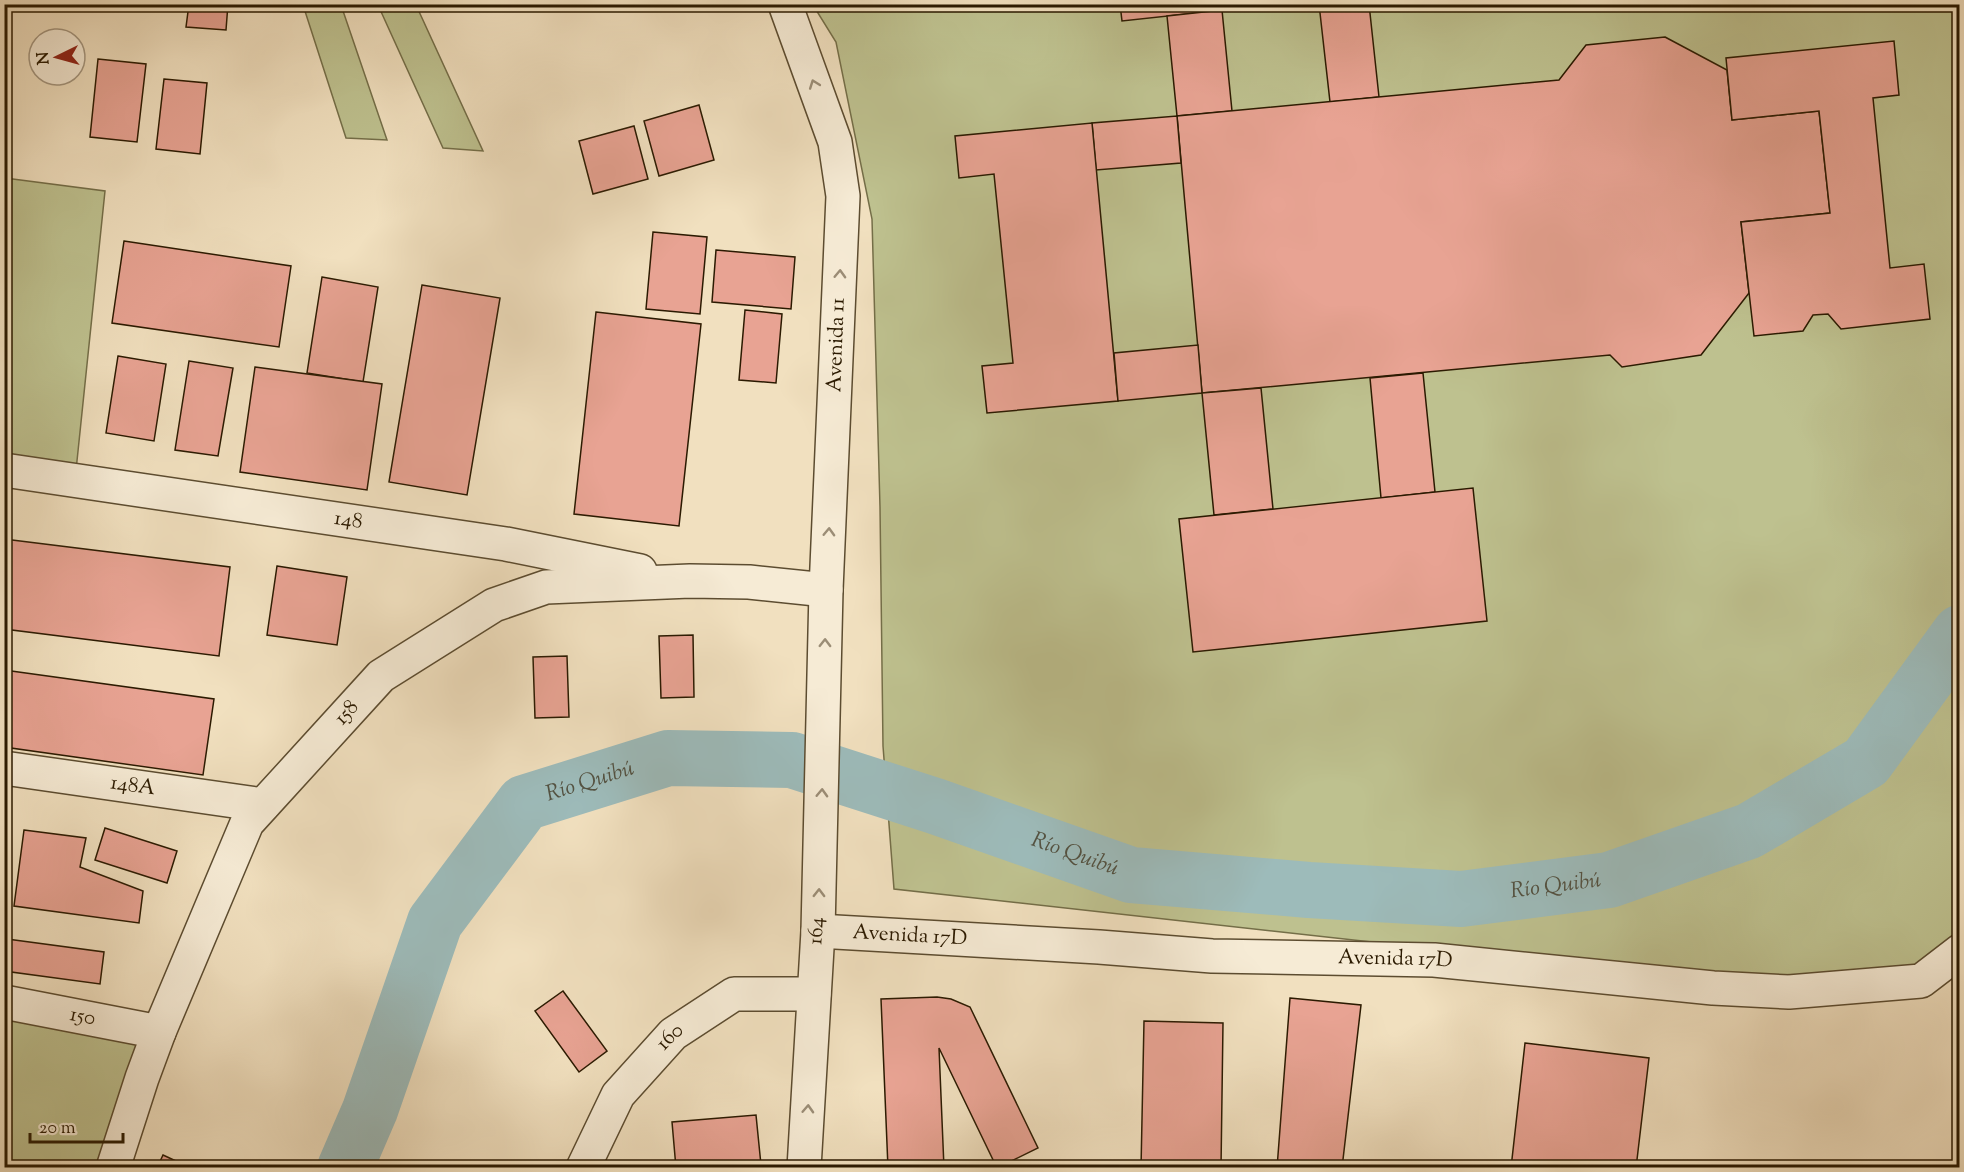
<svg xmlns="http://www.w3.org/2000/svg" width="1964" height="1172" font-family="'Sorts Mill Goudy',serif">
<rect width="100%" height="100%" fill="#f1e0bf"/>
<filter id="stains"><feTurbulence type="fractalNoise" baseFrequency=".00333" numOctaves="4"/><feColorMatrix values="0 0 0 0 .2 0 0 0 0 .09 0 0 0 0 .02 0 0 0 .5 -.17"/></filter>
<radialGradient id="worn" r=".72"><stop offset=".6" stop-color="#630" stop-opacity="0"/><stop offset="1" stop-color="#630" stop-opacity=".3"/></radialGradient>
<g fill="#bec18f" stroke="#746e48" stroke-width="1.5">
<polygon points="303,5 341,5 387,140 346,138"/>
<polygon points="378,5 416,5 483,151 443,148"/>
<polygon points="813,5 1959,5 1959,951 1921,981 1789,992 1444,950 894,889 883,746 880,507 872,219 836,42"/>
<polygon points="5,178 105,191 75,480 5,470"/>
<polygon points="4,1002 159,1032 113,1167 5,1167"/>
</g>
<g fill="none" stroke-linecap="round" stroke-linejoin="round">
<path stroke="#9dbbba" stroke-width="56" id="s1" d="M345,1168L370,1110L435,922L524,803L668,758L792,760L935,806L1131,875L1309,890L1461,899L1609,880L1749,831L1866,762L1960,633"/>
</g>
<g fill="#e8a393" stroke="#2b1a01" stroke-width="1.5">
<polygon points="189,4 228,4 226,30 186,27"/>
<polygon points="1120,4 1278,4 1122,21"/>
<polygon points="1319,4 1369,4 1379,97 1330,102"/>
<polygon points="1222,10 1232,111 1177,116 1167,16"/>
<polygon points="1665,37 1727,70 1732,120 1819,111 1830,213 1741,222 1749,293 1701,355 1622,367 1610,355 1202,393 1177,116 1559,80 1586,45"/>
<polygon points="1894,41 1899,95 1873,98 1890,268 1924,264 1930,319 1841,329 1828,314 1813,315 1803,331 1754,336 1741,222 1830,213 1819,111 1732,120 1726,58"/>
<polygon points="98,59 146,64 137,142 90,137"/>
<polygon points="164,79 207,83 200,154 156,149"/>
<polygon points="699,105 714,160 659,176 644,121"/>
<polygon points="1177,116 1181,163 1096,170 1092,123"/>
<polygon points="1092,123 1118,401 987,413 982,366 1013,363 994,174 959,178 955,136"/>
<polygon points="634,126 648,179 593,194 579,141"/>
<polygon points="653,232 707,237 700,314 646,309"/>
<polygon points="124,241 291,266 279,347 112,323"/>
<polygon points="716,250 795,257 791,309 712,302"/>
<polygon points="322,277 378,287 363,382 307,373"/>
<polygon points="422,285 500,298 467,495 389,482"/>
<polygon points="745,310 782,314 776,383 739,380"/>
<polygon points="596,312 701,324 679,526 574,514"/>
<polygon points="1198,345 1202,393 1118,401 1114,353"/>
<polygon points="118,356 166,364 154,441 106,433"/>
<polygon points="189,361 233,368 218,456 175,450"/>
<polygon points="255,367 382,384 367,490 240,472"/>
<polygon points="1423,373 1435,492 1381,498 1370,378"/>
<polygon points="1261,388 1273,509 1214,515 1202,393"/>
<polygon points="1473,488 1487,621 1193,652 1179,519"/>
<polygon points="4,539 230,567 219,656 4,629"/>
<polygon points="277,566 347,577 337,645 267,635"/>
<polygon points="693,635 694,697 661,698 659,636"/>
<polygon points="567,656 569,717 535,718 533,657"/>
<polygon points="4,670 214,699 203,775 4,747"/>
<polygon points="105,828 177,851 167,883 95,860"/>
<polygon points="24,830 86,838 80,867 143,891 139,923 14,906"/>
<polygon points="7,939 104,952 100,984 4,971"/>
<polygon points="563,991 607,1051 579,1072 535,1011"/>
<polygon points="937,997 951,999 970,1007 1038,1148 997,1168 939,1048 944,1168 888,1168 881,999"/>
<polygon points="1290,998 1361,1005 1342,1168 1277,1168"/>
<polygon points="1144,1021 1223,1023 1221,1168 1141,1168"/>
<polygon points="1525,1043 1649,1058 1636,1168 1511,1168"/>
<polygon points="756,1115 761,1165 676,1168 672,1122"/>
<polygon points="163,1155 191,1168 157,1168"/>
</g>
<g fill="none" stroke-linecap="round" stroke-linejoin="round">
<defs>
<g id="minor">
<polyline points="785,4 835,142 843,196 826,590 818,931 804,1168"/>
<path id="s2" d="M4,470L506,544L640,571"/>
<path id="s3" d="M4,768L263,805"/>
<path id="s4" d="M818,931L1099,947L1212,956L1434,960L1713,988L1789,992L1921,981L1960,951"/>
<path id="s5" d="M4,1002L159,1032"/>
<path id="s6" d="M113,1168L142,1078L159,1032L247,823L381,676L494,605L546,587L690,581L749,582L826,590"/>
<path id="s7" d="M583,1168L618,1095L673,1034L734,994H814"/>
</g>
</defs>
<use href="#minor" stroke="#5c4c30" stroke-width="36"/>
<use href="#minor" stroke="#f6ebd5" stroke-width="33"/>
</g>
<defs><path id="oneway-chevron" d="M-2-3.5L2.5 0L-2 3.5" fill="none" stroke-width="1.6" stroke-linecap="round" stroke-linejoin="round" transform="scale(1.5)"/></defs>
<g stroke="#9b8d76">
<use href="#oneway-chevron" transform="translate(814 84) rotate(-110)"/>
<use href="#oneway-chevron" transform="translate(840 274) rotate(-88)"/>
<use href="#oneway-chevron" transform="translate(829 532) rotate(-88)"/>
<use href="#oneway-chevron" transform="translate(825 643) rotate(-89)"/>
<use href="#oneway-chevron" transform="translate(822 793) rotate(-88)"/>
<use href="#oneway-chevron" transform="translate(819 893) rotate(-89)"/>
<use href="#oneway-chevron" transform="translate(808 1109) rotate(-87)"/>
</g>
<g text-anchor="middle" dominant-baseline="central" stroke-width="4.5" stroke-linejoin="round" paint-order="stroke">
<g font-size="21" fill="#2b1a01" stroke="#f6ebd5">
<text transform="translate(837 345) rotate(-88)">Avenida 11</text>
<text stroke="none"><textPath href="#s2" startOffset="348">148</textPath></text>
<text stroke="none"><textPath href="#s6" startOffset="519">158</textPath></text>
<text stroke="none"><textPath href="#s3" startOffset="130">148A</textPath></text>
<text transform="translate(817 931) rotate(-87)">164</text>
<text stroke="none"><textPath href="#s4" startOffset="92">Avenida 17D</textPath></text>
<text stroke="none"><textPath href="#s4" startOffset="578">Avenida 17D</textPath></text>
<text stroke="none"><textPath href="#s5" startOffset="80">150</textPath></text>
<text stroke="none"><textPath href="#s7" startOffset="159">160</textPath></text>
</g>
<g font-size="22" font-style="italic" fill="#535242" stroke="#f6ebd5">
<text stroke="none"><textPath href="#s1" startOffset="480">Río Quibú</textPath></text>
<text stroke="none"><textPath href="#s1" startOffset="984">Río Quibú</textPath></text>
<text stroke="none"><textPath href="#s1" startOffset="1470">Río Quibú</textPath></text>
</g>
</g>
<rect width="1964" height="1172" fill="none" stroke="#f1e0bf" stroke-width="24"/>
<rect x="6" y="6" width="1952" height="1160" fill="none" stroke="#2b1a01" stroke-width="3"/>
<rect x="12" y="12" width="1940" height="1148" fill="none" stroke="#2b1a01" stroke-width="1.5"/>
<g transform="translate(57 57) rotate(265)"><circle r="28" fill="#f6ebd5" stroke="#a59780" stroke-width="1.5"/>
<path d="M0-4.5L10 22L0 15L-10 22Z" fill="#8f2418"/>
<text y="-9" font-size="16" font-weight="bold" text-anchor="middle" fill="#2b1a01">N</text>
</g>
<path d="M30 1133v9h93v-9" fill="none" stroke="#2b1a01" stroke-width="3"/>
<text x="39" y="1133" font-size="18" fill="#2b1a01" stroke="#f6ebd5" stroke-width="4.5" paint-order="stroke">20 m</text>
<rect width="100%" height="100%" filter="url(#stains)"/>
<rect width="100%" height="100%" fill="url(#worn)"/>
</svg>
